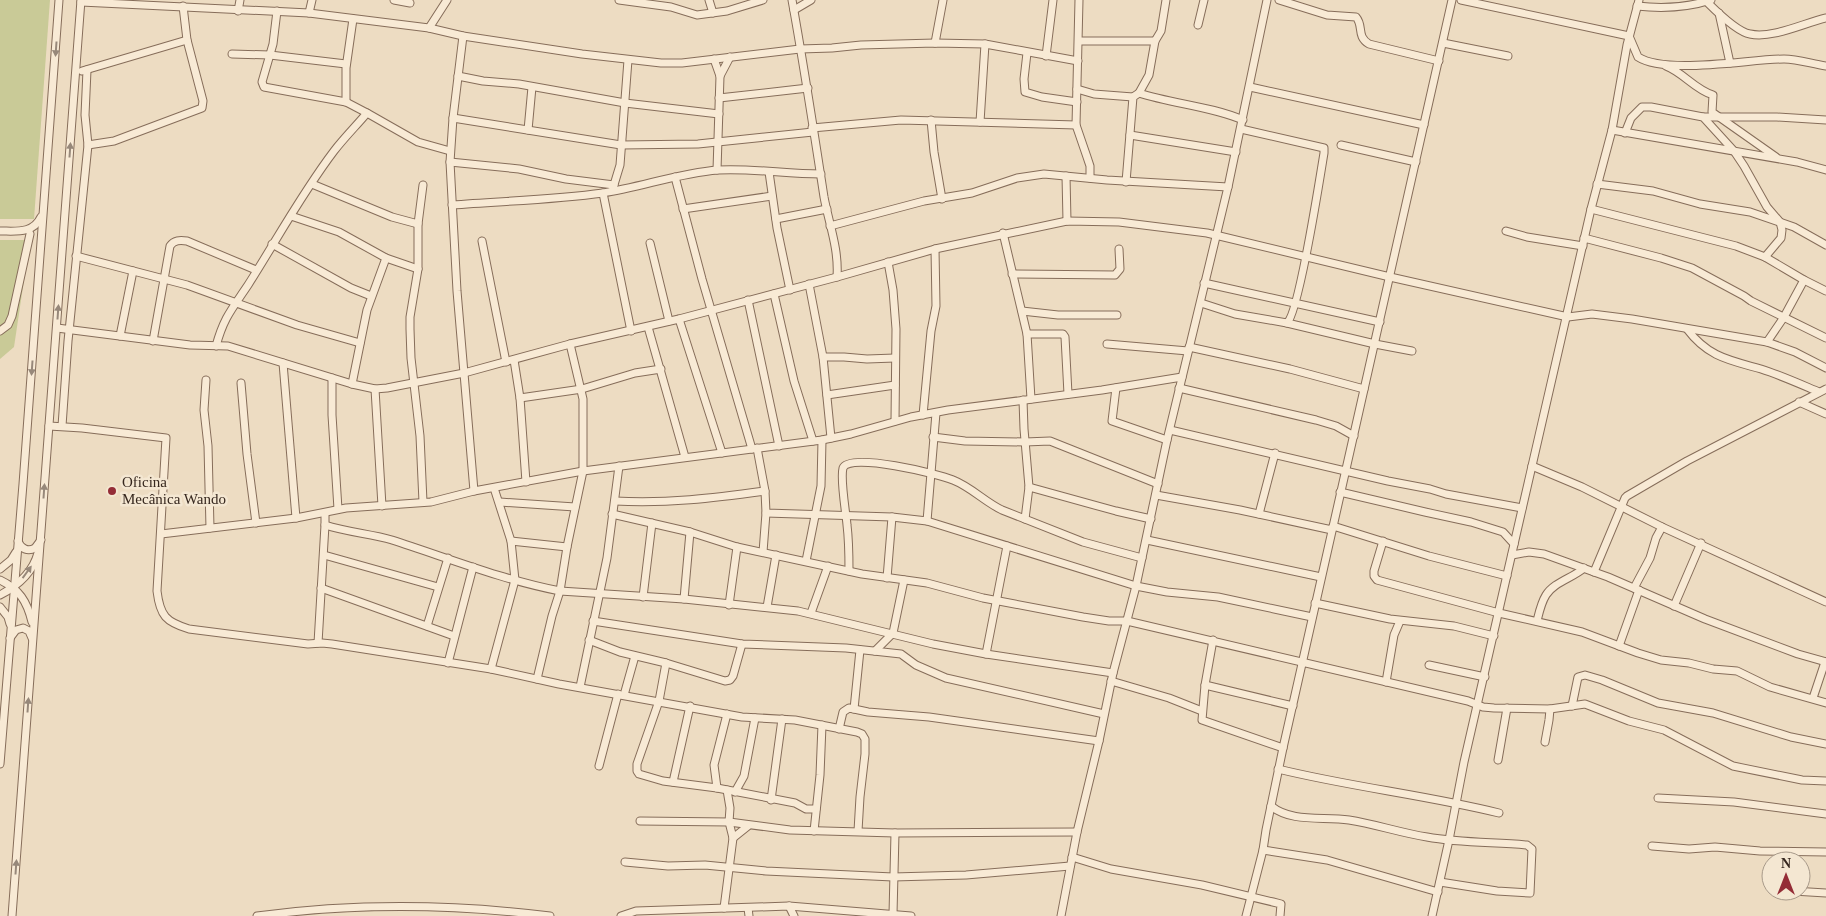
<svg xmlns="http://www.w3.org/2000/svg" width="1826" height="916" font-family="Georgia,serif">
<rect width="100%" height="100%" fill="#eddcc2"/>
<g fill="#c9ca97">
<polygon points="0,0 50,0 34,219 0,219"/>
<polygon points="0,240 30,240 14,347 0,359"/>
</g>
<g fill="none" stroke-linecap="round" stroke-linejoin="round">
<defs>
<g id="minor">
<polyline points="394,0 410,3"/>
<polyline points="619,0 671,7 697,15 727,11 763,0"/>
<polyline points="709,0 713,13"/>
<path d="M792,0C804,66 814,132 824,197C829,224 839,249 837,277"/>
<polyline points="1079,0 1076,125 1087,157 1090,166 1090,178"/>
<path d="M1279,0L1327,15L1356,17C1364,26 1356,36 1369,44L1439,61"/>
<path d="M1461,0L1629,36L1638,57C1666,75 1750,59 1784,59C1798,59 1812,64 1826,66"/>
<polyline points="81,2 309,13 429,28 463,36 582,54 661,63 682,63 800,49 832,48 861,45 935,43 985,44 1078,61"/>
<path d="M1707,2C1716,11 1738,32 1750,34C1772,39 1804,23 1826,18"/>
<path d="M1637,6C1663,9 1686,8 1711,0"/>
<polyline points="794,10 811,0"/>
<polyline points="238,11 240,0"/>
<polyline points="277,11 273,44 262,82 264,87 346,102 367,113"/>
<polyline points="309,13 312,0"/>
<polyline points="1719,13 1730,63"/>
<polyline points="1198,25 1204,0"/>
<polyline points="429,28 447,0"/>
<polyline points="463,36 453,118 450,162 457,291 474,491"/>
<polyline points="1079,41 1155,41"/>
<polyline points="935,43 943,0"/>
<polyline points="1443,43 1508,56"/>
<polyline points="1027,53 1024,79 1025,92 1042,97 1077,102"/>
<polyline points="232,54 270,55 346,64"/>
<polyline points="1046,56 1053,0"/>
<polyline points="714,59 720,76 717,170"/>
<path d="M1666,66C1684,73 1694,89 1713,95L1712,112L1776,157"/>
<polyline points="82,71 187,40"/>
<polyline points="458,76 483,81 519,84 625,103 719,114"/>
<polyline points="720,76 730,57"/>
<polyline points="1250,87 1424,125"/>
<polyline points="1077,89 1094,94 1133,97"/>
<path d="M1139,93C1173,104 1210,106 1243,120"/>
<polyline points="719,98 808,88"/>
<polyline points="346,102 346,68 353,19"/>
<polyline points="1703,117 1777,117 1826,120"/>
<polyline points="453,118 621,145 698,144 813,132"/>
<polyline points="931,120 934,152 942,199"/>
<polyline points="980,122 985,44"/>
<polyline points="812,128 901,120 1076,125"/>
<polyline points="528,130 532,87"/>
<polyline points="1612,130 1797,162 1826,170"/>
<polyline points="1625,133 1631,118 1642,107 1651,107 1703,117 1734,151 1744,166 1767,207 1780,222 1782,230 1781,238 1765,257"/>
<polyline points="1130,135 1236,152"/>
<polyline points="88,145 114,141 202,108 203,101 187,40 183,6"/>
<polyline points="1341,145 1416,162"/>
<polyline points="450,162 519,169 566,179 614,185"/>
<polyline points="769,172 777,228 790,290"/>
<polyline points="1066,176 1067,221"/>
<polyline points="675,177 702,279 752,449"/>
<polyline points="1126,182 1133,97 1139,93 1149,75 1155,41 1161,31 1166,0"/>
<polyline points="312,184 392,217 418,224"/>
<polyline points="1597,184 1653,191 1700,204 1750,212 1794,227 1826,245"/>
<polyline points="423,185 418,224 418,269 410,317 410,329 411,358 420,436 423,502"/>
<polyline points="613,188 620,165 628,60"/>
<polyline points="603,193 631,331"/>
<path d="M452,205C502,201 553,200 603,193C642,187 679,173 718,170C752,168 786,174 821,174"/>
<polyline points="683,209 772,196"/>
<polyline points="1591,209 1736,246 1765,257 1804,280 1826,291"/>
<polyline points="291,216 339,232 386,258 367,310 352,384"/>
<polyline points="776,219 827,209"/>
<polyline points="830,226 924,201 972,193 1017,178 1044,174 1107,180 1228,187"/>
<path d="M0,231C16,231 33,234 41,217"/>
<polyline points="1506,231 1527,237 1583,246"/>
<polyline points="1003,233 1027,334 1031,399"/>
<polyline points="1584,238 1661,258 1692,268 1744,296 1751,301 1826,338"/>
<polyline points="482,241 506,362"/>
<polyline points="650,243 669,321"/>
<polyline points="272,244 351,288 371,296"/>
<polyline points="76,256 187,285 297,325 360,343"/>
<polyline points="386,258 418,269"/>
<polyline points="888,262 893,290 896,329 895,421"/>
<polyline points="1012,274 1115,275 1120,269 1119,249"/>
<polyline points="1204,283 1380,322"/>
<polyline points="809,284 823,357 831,438"/>
<polyline points="774,294 794,381 813,441"/>
<polyline points="748,300 779,446"/>
<path d="M1201,303L1235,314L1287,323C1299,313 1320,177 1324,153V148L1241,129"/>
<polyline points="1022,311 1058,315 1117,315"/>
<polyline points="679,319 722,453"/>
<polyline points="1287,323 1375,344 1412,351"/>
<polyline points="648,327 685,457"/>
<polyline points="57,328 190,345 228,346 352,384 375,389 387,388 464,373 570,344 679,319 837,277 935,249 1067,221 1119,222 1207,233 1390,277 1568,317 1592,314 1632,319 1767,342 1795,352 1826,368"/>
<path d="M1687,329C1708,357 1729,360 1761,369C1780,375 1800,384 1819,392"/>
<polyline points="0,331 8,325 12,316 30,234"/>
<polyline points="1027,334 1063,334 1065,337 1068,394"/>
<polyline points="120,336 133,271"/>
<path d="M153,341L170,246C174,240 180,240 187,241L256,270"/>
<polyline points="1767,342 1784,317 1804,280"/>
<polyline points="1107,344 1188,351"/>
<path d="M216,346C224,317 232,309 248,285C276,241 302,193 334,151C344,138 356,126 367,113L418,142L450,151"/>
<polyline points="1189,347 1290,369 1364,389"/>
<polyline points="823,357 844,357 867,359 895,358"/>
<polyline points="514,360 520,398 582,389 635,373 661,369"/>
<polyline points="283,363 296,518"/>
<polyline points="332,378 332,415 338,509"/>
<polyline points="206,380 204,410 208,446 210,528"/>
<polyline points="241,383 247,454 256,523"/>
<polyline points="1116,388 1112,421 1167,440"/>
<polyline points="1179,388 1316,420 1336,426 1354,436"/>
<polyline points="375,389 382,506"/>
<polyline points="827,395 895,385"/>
<polyline points="520,398 526,482"/>
<polyline points="1023,400 1024,429 1029,487 1025,519"/>
<polyline points="1799,402 1826,414"/>
<polyline points="923,415 931,331 936,306 935,249"/>
<path d="M49,426L82,428L166,438L157,591C160,616 166,622 189,629L308,644L322,643L332,644L491,669L559,684L742,717L795,720L857,732L862,734L865,739V754L860,797L858,831"/>
<polyline points="62,426 68,341 88,145 85,115 87,70"/>
<polyline points="1170,430 1388,481 1430,489 1446,494 1522,508"/>
<polyline points="933,437 965,441 1025,442 1050,441 1158,484"/>
<polyline points="757,448 765,491 766,513 892,517 927,521 936,413"/>
<polyline points="1532,466 1582,487 1662,527 1826,602"/>
<polyline points="1029,487 1116,511 1151,519"/>
<polyline points="1340,492 1425,512 1471,522 1503,532 1514,544"/>
<polyline points="1156,495 1240,510 1332,530"/>
<path d="M615,501C666,504 714,498 765,491"/>
<polyline points="500,502 575,507"/>
<path d="M325,513V525C347,532 371,534 392,540C448,558 503,580 560,591L684,599L798,611L933,644L986,654L1113,673"/>
<polyline points="612,514 690,532 737,547 862,574 927,583 983,598 1083,617 1109,621 1127,621 1468,701 1483,707 1494,708 1550,709 1585,704 1629,721 1664,730 1733,766 1802,780 1826,781"/>
<polyline points="1259,514 1275,453"/>
<polyline points="927,521 1136,586 1167,592 1218,597 1312,617"/>
<polyline points="1333,526 1429,556 1507,576"/>
<polyline points="161,534 296,518 346,508 431,502 474,491 583,471 822,440 851,434 911,417 948,410 1102,390 1182,377"/>
<polyline points="1147,540 1321,577"/>
<path d="M18,541C21,549 28,552 35,548L41,540"/>
<polyline points="511,541 567,547"/>
<polyline points="1383,541 1374,571 1374,576 1377,580 1499,613 1582,632 1638,653 1661,660 1689,663 1713,669 1737,671 1770,687 1826,703"/>
<polyline points="763,552 766,513"/>
<polyline points="324,555 438,587"/>
<polyline points="1512,555 1529,552 1544,554 1608,577 1705,619 1798,654 1826,662"/>
<polyline points="806,561 821,486 822,440"/>
<polyline points="0,569 11,560 16,552"/>
<path d="M849,571C849,556 849,541 847,525C846,512 840,480 843,468C849,452 939,474 953,480C971,487 985,502 1002,510L1083,542L1142,558"/>
<polyline points="1594,572 1625,498 1627,496 1687,461 1826,389"/>
<polyline points="887,578 892,517"/>
<path d="M0,580C19,589 27,601 32,622"/>
<polyline points="321,588 454,636"/>
<polyline points="1634,588 1650,558 1656,538 1662,527"/>
<path d="M0,595C17,586 33,572 38,553"/>
<polyline points="643,597 652,523"/>
<polyline points="684,599 690,532"/>
<polyline points="1315,603 1390,619 1454,626 1494,636"/>
<polyline points="729,605 737,547"/>
<polyline points="1674,606 1701,543"/>
<polyline points="0,607 8,617 10,624"/>
<polyline points="767,607 776,555"/>
<polyline points="811,613 828,566"/>
<polyline points="593,621 742,644 846,648 901,654 916,665 946,678 1104,714"/>
<path d="M1537,621C1539,613 1541,603 1546,595C1554,582 1573,578 1584,568"/>
<polyline points="427,626 448,558"/>
<polyline points="10,638 16,630 23,628 29,631 32,638"/>
<polyline points="589,640 620,652 666,663 725,681 730,680 733,676 742,644"/>
<polyline points="1213,640 1205,685 1202,720 1283,748"/>
<polyline points="318,643 325,525"/>
<polyline points="1619,646 1639,590"/>
<polyline points="875,651 893,633 904,580"/>
<polyline points="986,654 1007,546"/>
<polyline points="448,663 473,567"/>
<polyline points="666,663 659,701 637,764 637,771 639,774 663,781 717,788 795,803 806,809 816,809"/>
<polyline points="1429,665 1485,677"/>
<polyline points="491,669 515,580 511,541 494,488"/>
<polyline points="537,679 552,616 560,591 567,547 583,471 583,399 570,344"/>
<polyline points="1111,681 1169,698 1202,711"/>
<polyline points="1386,682 1394,635 1400,621"/>
<polyline points="1205,685 1293,706"/>
<polyline points="580,687 607,558 619,466"/>
<polyline points="624,695 635,656"/>
<polyline points="1813,698 1825,662"/>
<polyline points="1572,706 1578,677 1585,675 1602,680 1658,703 1713,713 1791,737 1826,744"/>
<polyline points="854,709 860,650"/>
<polyline points="839,729 843,712 849,708 854,709 868,712 929,717 1099,741"/>
<polyline points="1545,742 1549,720 1550,709"/>
<polyline points="1498,760 1507,708"/>
<polyline points="0,764 23,484 59,0"/>
<polyline points="599,766 618,694"/>
<path d="M1278,769C1351,787 1426,795 1499,813"/>
<polyline points="673,782 690,706"/>
<polyline points="717,788 714,765 727,714"/>
<polyline points="735,792 744,776 755,718"/>
<polyline points="1658,798 1734,802 1826,814"/>
<polyline points="771,800 782,719"/>
<path d="M1271,806C1292,823 1323,816 1349,820C1375,824 1401,833 1427,837C1460,843 1494,842 1527,845L1532,849L1530,893L1497,891L1440,882"/>
<polyline points="640,821 729,822 790,830 895,833 1077,832"/>
<polyline points="814,831 820,775 822,725"/>
<polyline points="733,838 748,826"/>
<polyline points="1652,846 1689,849 1715,847 1760,851 1826,852"/>
<polyline points="1263,850 1327,860 1438,892"/>
<polyline points="1072,857 1111,869 1202,885 1273,902 1281,904 1280,916"/>
<polyline points="625,862 668,866 705,865 766,871 893,877 966,875 1070,866"/>
<polyline points="1793,891 1826,893"/>
<polyline points="789,906 794,916"/>
<polyline points="724,908 733,838 729,822 730,808 727,790"/>
<polyline points="748,908 749,916"/>
<polyline points="893,914 895,833"/>
<polyline points="12,916 81,0"/>
<path d="M257,916C354,903 453,904 550,916"/>
<polyline points="621,916 636,911 789,906 911,916"/>
<polyline points="1061,916 1077,832 1099,741 1113,673 1136,586 1167,440 1228,187 1267,0"/>
<polyline points="1246,916 1263,850 1266,830 1283,748 1452,0"/>
<polyline points="1432,916 1449,840 1464,762 1591,209 1612,130 1627,45 1639,0"/>
</g>
</defs>
<use href="#minor" stroke="#866d5a" stroke-width="9"/>
<use href="#minor" stroke="#f8ead5" stroke-width="7"/>
</g>
<defs><path id="oneway-solid" d="M-6-.8H1V-3.2L6.5 0L1 3.2V.8H-6Z" transform="scale(1.25)"/></defs>
<g fill="#97887a">
<use href="#oneway-solid" transform="translate(56 49) rotate(94)"/>
<use href="#oneway-solid" transform="translate(70 150) rotate(-86)"/>
<use href="#oneway-solid" transform="translate(58 312) rotate(-86)"/>
<use href="#oneway-solid" transform="translate(32 368) rotate(94)"/>
<use href="#oneway-solid" transform="translate(44 491) rotate(-86)"/>
<use href="#oneway-solid" transform="translate(27 572) rotate(-54)"/>
<use href="#oneway-solid" transform="translate(28 705) rotate(-86)"/>
<use href="#oneway-solid" transform="translate(16 867) rotate(-86)"/>
</g>
<circle fill="#942c36" stroke="#f4e7d2" stroke-width="2" cx="112" cy="491" r="5"/>
<g text-anchor="middle" dominant-baseline="central" stroke-width="5" stroke-linejoin="round" paint-order="stroke">
<g font-size="15" fill="#36271e" stroke="#f4e7d2" text-anchor="start">
<text x="122" y="482">Oficina<tspan x="122" dy="17">Mecânica Wando</tspan></text>
</g>
</g>
<g transform="translate(1786 876)"><circle r="24" fill="#f4e7d2" stroke="#a89a8a"/>
<path d="M0-4L9 19L0 12L-9 19Z" fill="#942c36"/>
<text y="-8" font-size="14" font-weight="bold" text-anchor="middle" fill="#36271e">N</text>
</g>
</svg>
